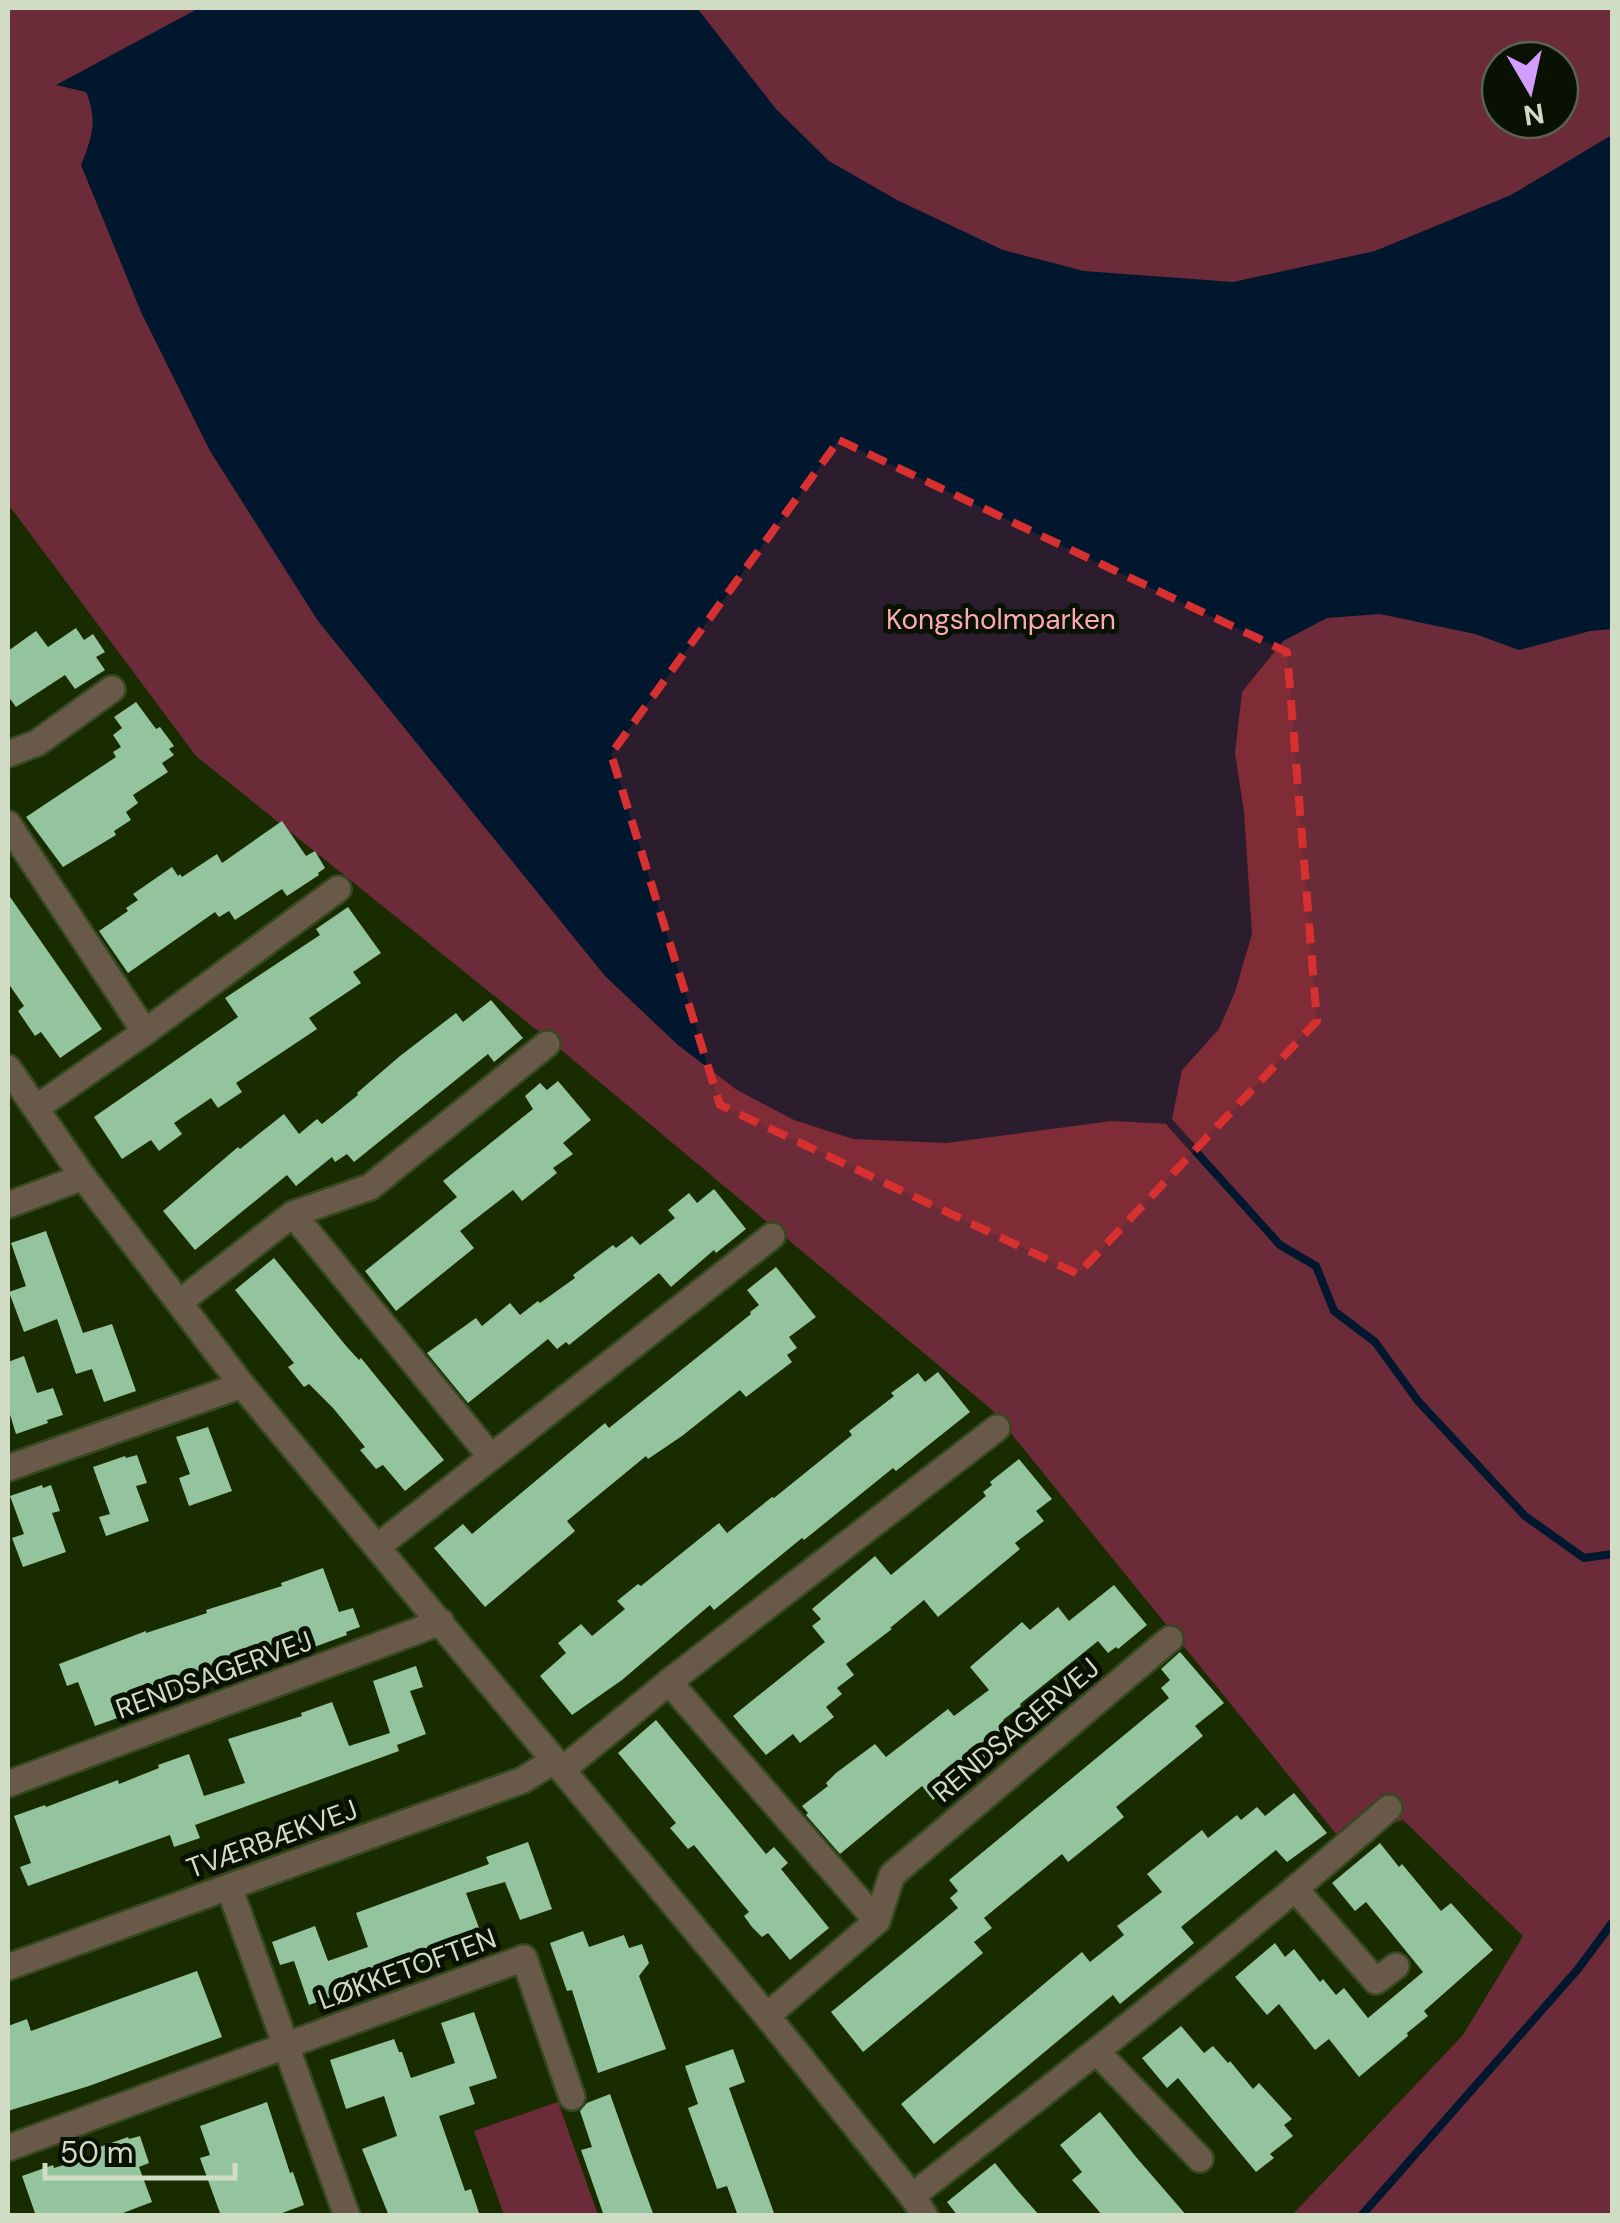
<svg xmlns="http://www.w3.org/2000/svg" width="1620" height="2223" font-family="'DM Sans',sans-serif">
<rect width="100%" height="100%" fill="#182c00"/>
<g fill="#6b2b38" fill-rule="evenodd">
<path d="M8,8H1612V2215H1292L1463,2035L1523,1936L1403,1820L1341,1840L992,1410L548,1039L196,756L8,504ZM1500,60H1560V120H1500Z"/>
<polygon points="558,2102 598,2215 504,2215 474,2131"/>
</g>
<path fill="#01172e" d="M199,8H697L776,109L829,161L897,200L1003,250L1084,271L1233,282L1375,251L1511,195L1612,135V629L1590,631L1519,650L1475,634L1380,614L1327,618L1283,641L1242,692L1235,753L1244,812L1252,934L1235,992L1219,1029L1182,1070L1171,1124L1111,1121L947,1143L853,1139L794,1120L737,1090L678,1045L605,976L318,621L210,451L141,312L81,165C92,138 98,119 86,92L56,85Z"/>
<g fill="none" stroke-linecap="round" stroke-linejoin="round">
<g stroke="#01172e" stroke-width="8">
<polyline points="1171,1124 1280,1245 1316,1266 1334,1311 1375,1342 1418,1401 1525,1516 1584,1558 1612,1554"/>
<polyline points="1361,2216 1578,1969 1612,1923"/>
</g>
</g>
<g fill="#94c49d">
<polygon points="76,628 84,640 93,634 105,652 96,657 105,670 75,689 65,675 16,707 8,696 8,651 36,631 48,647"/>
<polygon points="136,702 156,729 160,727 174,746 169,749 174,755 162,763 168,772 133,795 138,803 126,812 131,820 114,831 116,835 63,867 26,817 116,757 113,752 121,747 113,735 122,728 114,717"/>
<polygon points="282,821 306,856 315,851 325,868 318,873 319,875 287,896 282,889 235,920 229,911 219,917 215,912 128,973 99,931 128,911 126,908 138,900 133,894 172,867 178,876 180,874 182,877 217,854 222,863"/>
<polygon points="8,894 102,1029 60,1058 41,1032 35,1036 18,1011 24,1006 8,983"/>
<polygon points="348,907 381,953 353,972 361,983 309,1018 317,1029 236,1083 242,1092 218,1108 211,1098 174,1123 182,1134 159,1151 151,1140 122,1159 94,1117 238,1017 225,998 320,935 316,929"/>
<polygon points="491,1000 523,1038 494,1062 488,1054 354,1162 347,1154 335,1162 332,1157 296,1186 287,1175 195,1250 163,1211 238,1147 240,1149 284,1114 299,1134 317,1119 322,1124 358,1095 357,1093 400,1056 456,1013 463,1022"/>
<polygon points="558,1081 591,1120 563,1143 573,1154 553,1168 557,1173 522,1201 513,1190 460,1231 474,1248 396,1311 365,1271 457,1197 443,1181 533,1109 525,1096 540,1083 547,1090"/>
<polygon points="714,1189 746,1229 716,1253 714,1250 671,1287 659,1273 569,1345 566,1342 557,1349 548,1339 468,1403 427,1353 476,1318 482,1326 510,1303 520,1315 538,1301 540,1303 575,1278 573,1275 613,1245 616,1248 632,1236 640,1245 675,1218 668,1210 689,1193 697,1203"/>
<polygon points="46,1231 83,1333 112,1324 136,1391 104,1402 92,1369 76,1374 57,1319 24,1332 9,1292 26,1286 11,1243"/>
<polygon points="274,1258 347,1347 359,1360 361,1358 444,1460 405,1491 383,1465 376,1469 360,1450 365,1447 333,1408 309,1384 304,1387 288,1367 294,1363 235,1290"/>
<polygon points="776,1267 816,1317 789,1337 797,1348 787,1355 792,1362 746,1397 740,1390 682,1436 648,1459 646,1456 567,1521 575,1531 485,1607 434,1548 463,1524 472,1534 605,1423 609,1428 751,1314 750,1312 759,1305 747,1290"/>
<polygon points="24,1356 37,1393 53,1388 63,1415 47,1420 48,1423 16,1434 8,1408 8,1362"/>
<polygon points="938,1372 970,1412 896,1471 893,1468 804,1540 802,1538 714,1610 710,1605 622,1680 572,1715 540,1676 566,1653 558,1643 581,1624 592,1636 625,1609 617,1601 638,1584 641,1586 719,1523 727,1533 772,1497 774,1498 852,1435 849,1431 894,1396 891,1393 918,1373 925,1382"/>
<polygon points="208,1427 232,1491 189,1506 179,1478 190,1474 176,1437"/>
<polygon points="137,1455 147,1483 136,1486 149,1521 106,1536 99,1517 110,1514 93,1467 125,1456 126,1458"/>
<polygon points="1019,1459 1052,1499 1036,1511 1044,1521 1015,1543 1020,1549 938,1617 924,1600 890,1628 892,1629 846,1664 854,1675 837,1688 842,1694 826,1707 834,1717 800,1743 793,1734 766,1755 733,1716 825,1642 812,1626 821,1619 812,1609 875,1556 891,1575 986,1496 983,1492 992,1485 990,1482"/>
<polygon points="42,1485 43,1488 51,1485 60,1511 52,1513 66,1552 23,1567 12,1538 24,1534 10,1496"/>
<polygon points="323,1568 339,1612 353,1608 360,1627 346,1632 347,1635 167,1701 166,1698 125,1712 126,1715 95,1726 78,1682 67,1686 59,1664 146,1631 146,1633 207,1613 206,1610 282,1586 281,1583"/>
<polygon points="1114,1585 1147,1625 1118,1649 1116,1647 1108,1653 1098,1641 1020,1704 1021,1706 1003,1720 1014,1734 940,1794 933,1800 922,1786 840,1854 806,1815 808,1813 802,1806 828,1786 826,1783 836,1773 875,1744 886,1757 948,1709 954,1716 989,1690 970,1667 1022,1622 1030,1630 1058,1607 1069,1621"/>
<polygon points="1180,1652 1224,1703 1195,1726 1203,1736 1116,1807 1124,1817 1068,1862 1062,1854 984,1918 992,1928 974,1942 983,1953 863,2052 831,2012 958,1908 950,1898 958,1891 949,1880 1169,1698 1161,1688 1170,1680 1161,1669"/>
<polygon points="416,1666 423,1687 410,1691 426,1734 397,1745 399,1751 195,1825 200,1838 174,1847 170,1835 28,1886 20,1867 31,1863 14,1816 45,1805 46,1807 118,1780 119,1784 159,1768 158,1765 189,1754 204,1796 245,1783 228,1739 302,1716 301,1713 332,1702 349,1746 390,1733 373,1681"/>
<polygon points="656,1720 766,1854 774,1847 788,1863 781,1869 829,1928 790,1960 768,1933 762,1937 752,1927 744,1916 749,1912 694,1845 688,1849 670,1828 676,1823 618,1753"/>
<polygon points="1294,1793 1327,1833 1287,1862 1276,1850 1181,1927 1194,1943 1120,2004 1113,1995 934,2144 901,2104 1082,1952 1090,1962 1124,1935 1117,1926 1162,1892 1147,1874 1202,1830 1208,1838 1237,1815 1241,1820 1257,1807 1265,1816"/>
<polygon points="528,1842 552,1909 520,1920 505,1882 466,1893 484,1941 410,1966 411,1968 309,2005 294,1961 280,1965 272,1942 315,1926 328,1961 368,1947 356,1913 489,1864 486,1857"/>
<polygon points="1380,1843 1399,1867 1402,1864 1441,1911 1451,1903 1493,1950 1424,2011 1428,2016 1407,2033 1408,2036 1359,2077 1329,2039 1315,2050 1279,2004 1267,2015 1235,1977 1275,1943 1285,1957 1294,1949 1320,1982 1323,1979 1336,1995 1344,1988 1368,2018 1423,1972 1366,1902 1355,1911 1332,1883"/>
<polygon points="583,1931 589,1947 624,1935 629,1948 642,1944 649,1963 639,1976 666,2049 598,2073 572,1990 567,1991 550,1943"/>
<polygon points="197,1971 222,2037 89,2086 8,2111 8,2026 27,2019 31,2031"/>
<polygon points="474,2012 497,2078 469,2087 475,2104 439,2116 465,2191 471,2189 480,2216 389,2216 362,2149 397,2136 384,2096 346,2109 330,2060 394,2039 399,2052 402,2052 411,2078 455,2063 441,2023"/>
<polygon points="1181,2026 1204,2053 1213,2046 1228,2063 1230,2061 1253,2089 1259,2083 1292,2119 1284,2125 1293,2136 1270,2154 1274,2158 1256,2172 1178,2078 1167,2088 1142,2058"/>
<polygon points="733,2049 745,2082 729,2088 775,2216 738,2216 727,2186 717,2189 688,2108 698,2104 685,2066"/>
<polygon points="610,2094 633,2159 654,2216 604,2216 594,2187 581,2150 592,2147 580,2111 587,2103"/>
<polygon points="267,2102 290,2173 293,2172 304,2205 274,2216 221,2216 200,2158 210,2155 200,2126"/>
<polygon points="1100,2112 1136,2157 1187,2216 1103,2216 1072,2180 1082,2172 1060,2145"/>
<polygon points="140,2136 149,2163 139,2167 152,2202 115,2216 36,2216 22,2176 53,2165 54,2168 99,2154 97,2148 128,2137 129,2139"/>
<polygon points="995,2163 1017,2190 1040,2216 958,2216 947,2202"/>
</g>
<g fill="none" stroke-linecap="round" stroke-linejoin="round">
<defs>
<g id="street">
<polyline points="8,754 37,743 112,689"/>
<polyline points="8,824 145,1032"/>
<polyline points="8,1068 83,1177 242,1385 767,2016 912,2196"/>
<polyline points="36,1108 145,1032 338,889"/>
<polyline points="8,1205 83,1177"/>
<polyline points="293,1214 491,1457"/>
<polyline points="180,1302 293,1214 370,1187 547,1044"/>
<polyline points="8,1468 242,1385"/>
<polyline points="377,1547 772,1236"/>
<polyline points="669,1682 877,1921"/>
<polyline points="562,1770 669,1682 997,1428"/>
<polyline points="8,1784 441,1622"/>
<polyline points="229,1887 347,2216"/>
<polyline points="1296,1890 1376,1981 1396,1966"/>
<polyline points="8,1967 523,1780 553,1761"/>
<polyline points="767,2016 877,1921 892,1875 1170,1639"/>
<polyline points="1097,2052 1200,2159"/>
<polyline points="8,2148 524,1958 572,2097"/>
<path d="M925,2216L912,2196C1074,2070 1235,1943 1389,1808"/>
</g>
</defs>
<use href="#street" stroke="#35481f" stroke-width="30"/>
<use href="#street" stroke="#695948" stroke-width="25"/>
</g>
<path fill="#d63130" fill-opacity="0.2" stroke="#d63130" stroke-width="8" stroke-dasharray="20 12" stroke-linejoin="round" d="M839,440L1287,652L1317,1021L1078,1274L720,1105L611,754Z"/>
<g text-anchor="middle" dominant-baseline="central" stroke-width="10" stroke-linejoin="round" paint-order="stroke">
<g font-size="28" fill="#fdaab6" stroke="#091102">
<text x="1001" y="619">Kongsholmparken</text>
</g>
<g font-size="28" fill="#d0ddc4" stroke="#091102">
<text transform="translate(214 1675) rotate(-20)">RENDSAGERVEJ</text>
<text transform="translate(1016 1730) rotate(-40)">RENDSAGERVEJ</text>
<text transform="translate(272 1839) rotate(-20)">TVÆRBÆKVEJ</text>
<text transform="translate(407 1969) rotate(-20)">LØKKETOFTEN</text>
</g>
</g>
<rect width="1620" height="2223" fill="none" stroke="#d0ddc4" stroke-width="20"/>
<g transform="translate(1530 90) rotate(171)"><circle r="48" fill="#091102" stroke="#596350" stroke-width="2.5"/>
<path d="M0-8L18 38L0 25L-18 38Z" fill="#d49cfc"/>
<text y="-15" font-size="28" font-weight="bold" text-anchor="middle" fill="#d0ddc4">N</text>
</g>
<path d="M45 2163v15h190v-15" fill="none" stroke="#d0ddc4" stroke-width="5"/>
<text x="60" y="2163" font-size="30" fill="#d0ddc4" stroke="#091102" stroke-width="8" paint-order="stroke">50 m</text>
</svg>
